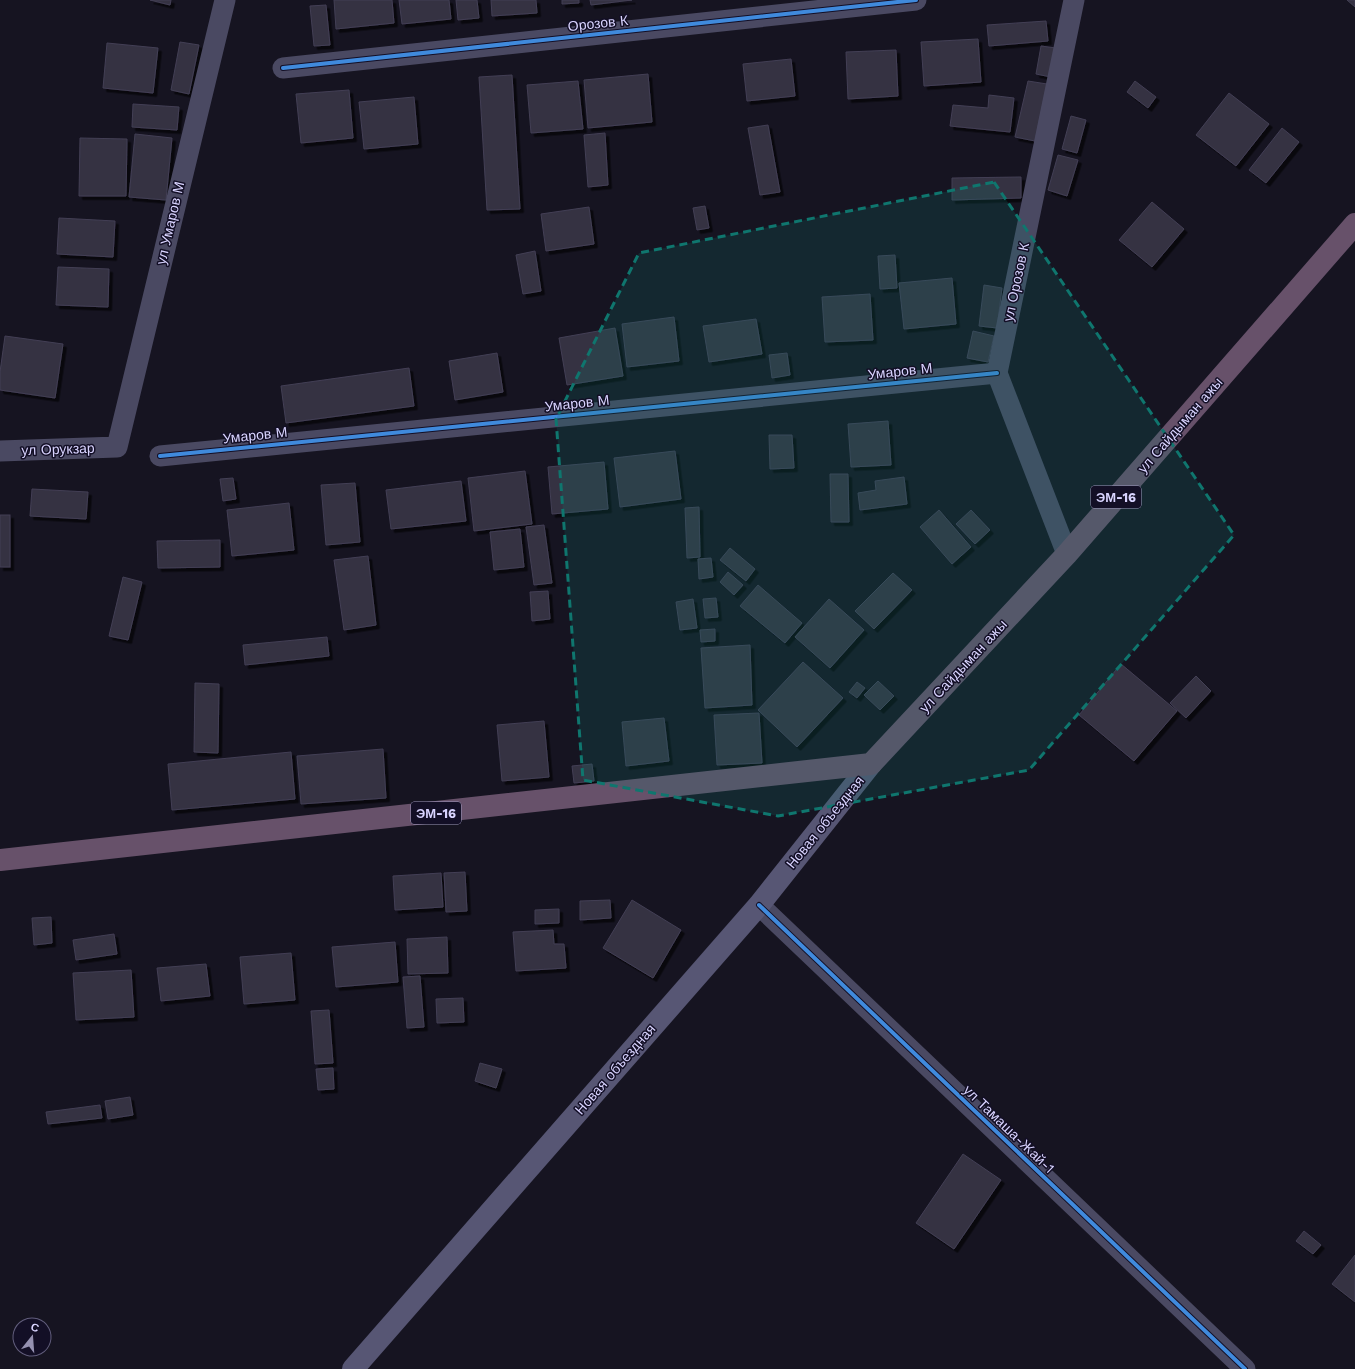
<svg xmlns="http://www.w3.org/2000/svg" width="1355" height="1369" font-family="'Work Sans',sans-serif">
<defs>
<filter id="shadow"><feDropShadow dx="3.5" dy="3.5" stdDeviation="0" flood-color="#0009"/></filter>
</defs>
<rect width="100%" height="100%" fill="#161421"/>
<g fill="#343243" stroke="#433f54" filter="url(#shadow)">
<polygon points="150,0 171,0 170,5"/>
<polygon points="334,0 392,0 394,23 336,29"/>
<polygon points="399,0 449,0 451,19 402,24"/>
<polygon points="456,0 477,0 479,18 458,20"/>
<polygon points="491,0 536,0 537,13 492,16"/>
<polygon points="562,0 579,0 579,3 562,4"/>
<polygon points="590,0 632,0 591,5"/>
<polygon points="1347,0 1355,0 1355,7"/>
<polygon points="326,5 330,45 314,46 310,6"/>
<polygon points="1046,21 1048,41 989,46 987,25"/>
<polygon points="978,39 981,82 924,86 921,42"/>
<polygon points="180,42 199,45 189,94 171,90"/>
<polygon points="107,43 158,48 153,93 103,88"/>
<polygon points="1041,46 1056,48 1051,77 1036,74"/>
<polygon points="896,50 898,96 848,99 846,52"/>
<polygon points="791,59 795,96 747,101 743,64"/>
<polygon points="648,74 652,122 588,128 584,80"/>
<polygon points="512,75 520,209 487,210 479,77"/>
<polygon points="578,81 583,129 531,133 527,85"/>
<polygon points="1028,81 1047,84 1035,141 1015,137"/>
<polygon points="1135,81 1156,97 1148,108 1127,92"/>
<polygon points="349,90 353,138 301,143 296,94"/>
<polygon points="1229,93 1269,124 1236,166 1196,135"/>
<polygon points="989,95 1014,98 1010,132 950,126 953,105 988,108"/>
<polygon points="414,97 418,144 364,149 359,102"/>
<polygon points="133,104 179,107 177,130 132,127"/>
<polygon points="1071,116 1086,120 1077,153 1062,149"/>
<polygon points="768,125 780,192 760,195 748,128"/>
<polygon points="1282,128 1299,142 1266,183 1249,170"/>
<polygon points="605,133 608,185 588,187 584,135"/>
<polygon points="135,134 172,138 166,200 129,197"/>
<polygon points="80,138 127,139 126,196 79,196"/>
<polygon points="1058,155 1078,160 1067,196 1048,190"/>
<polygon points="1021,177 1021,198 952,200 952,178"/>
<polygon points="1152,202 1184,229 1152,267 1119,240"/>
<polygon points="705,206 709,228 697,230 693,208"/>
<polygon points="589,207 594,244 546,251 541,214"/>
<polygon points="59,218 115,221 113,257 57,254"/>
<polygon points="535,251 541,291 523,294 516,255"/>
<polygon points="895,255 897,288 880,289 878,256"/>
<polygon points="58,267 109,269 108,307 56,305"/>
<polygon points="952,278 956,324 904,329 899,283"/>
<polygon points="984,285 1002,288 997,328 979,326"/>
<polygon points="870,294 873,340 825,342 822,297"/>
<polygon points="674,317 679,361 627,367 622,324"/>
<polygon points="756,319 762,354 709,362 703,326"/>
<polygon points="615,328 623,376 567,385 559,338"/>
<polygon points="973,331 994,336 988,362 967,358"/>
<polygon points="5,336 63,344 55,398 0,390 0,372"/>
<polygon points="497,353 503,392 455,400 449,361"/>
<polygon points="787,353 790,375 772,378 769,355"/>
<polygon points="409,368 414,406 286,423 281,386"/>
<polygon points="888,421 891,465 851,467 848,424"/>
<polygon points="769,435 792,435 794,468 770,469"/>
<polygon points="675,451 681,499 620,507 614,458"/>
<polygon points="604,462 608,509 552,514 548,467"/>
<polygon points="525,471 532,524 474,531 468,478"/>
<polygon points="830,474 848,474 849,522 831,522"/>
<polygon points="904,477 907,504 860,510 858,493 876,490 875,481"/>
<polygon points="233,478 236,499 223,501 220,479"/>
<polygon points="461,481 466,521 391,529 386,490"/>
<polygon points="355,483 360,542 326,545 321,485"/>
<polygon points="32,489 88,492 86,519 30,516"/>
<polygon points="289,503 294,550 232,556 227,510"/>
<polygon points="699,507 700,557 687,558 685,508"/>
<polygon points="939,510 971,547 952,564 920,527"/>
<polygon points="971,510 990,530 975,544 956,524"/>
<rect x="0" y="515" width="10" height="52"/>
<polygon points="544,525 552,583 534,585 526,527"/>
<polygon points="520,529 524,567 494,570 490,532"/>
<polygon points="220,540 220,567 158,568 157,541"/>
<polygon points="730,548 755,569 746,581 720,560"/>
<polygon points="368,556 376,625 344,630 334,560"/>
<polygon points="711,558 713,577 699,579 698,559"/>
<polygon points="728,572 743,585 734,595 720,582"/>
<polygon points="893,573 912,590 874,629 855,611"/>
<polygon points="123,577 142,582 128,640 109,636"/>
<polygon points="758,585 802,623 785,643 740,606"/>
<polygon points="548,591 550,619 532,621 530,592"/>
<polygon points="716,598 718,617 705,618 703,599"/>
<polygon points="693,599 697,628 680,630 676,602"/>
<polygon points="829,599 864,630 830,668 795,637"/>
<polygon points="715,629 715,641 701,642 700,630"/>
<polygon points="327,637 329,656 245,665 243,645"/>
<polygon points="750,645 752,705 705,708 701,648"/>
<polygon points="803,662 843,698 797,747 758,710"/>
<polygon points="1121,664 1177,711 1134,761 1079,715"/>
<polygon points="1196,676 1211,691 1186,718 1170,703"/>
<polygon points="878,681 894,696 880,710 864,695"/>
<polygon points="857,682 865,688 857,698 849,692"/>
<polygon points="195,683 219,684 218,753 194,752"/>
<polygon points="759,713 762,763 717,765 714,715"/>
<polygon points="664,718 669,761 626,766 622,722"/>
<polygon points="544,721 549,777 502,781 497,725"/>
<polygon points="383,749 386,798 301,804 297,756"/>
<polygon points="291,752 295,799 172,810 168,764"/>
<polygon points="592,764 594,781 574,783 572,766"/>
<polygon points="465,872 467,911 446,912 444,873"/>
<polygon points="441,873 443,907 395,910 393,876"/>
<polygon points="610,900 611,918 580,920 580,901"/>
<polygon points="632,900 681,930 653,978 603,948"/>
<polygon points="559,909 559,923 535,924 535,910"/>
<polygon points="51,917 52,943 34,945 32,918"/>
<polygon points="553,930 554,944 564,944 566,968 516,971 513,932"/>
<polygon points="114,934 117,954 76,960 73,940"/>
<polygon points="447,937 448,973 408,974 407,939"/>
<polygon points="395,942 398,982 336,987 332,947"/>
<polygon points="291,953 295,1000 244,1004 240,957"/>
<polygon points="206,964 210,996 161,1001 157,968"/>
<polygon points="131,970 134,1017 76,1020 73,973"/>
<polygon points="420,976 424,1027 407,1028 403,977"/>
<polygon points="463,998 464,1022 437,1023 436,999"/>
<polygon points="329,1010 333,1063 315,1064 311,1011"/>
<polygon points="480,1063 502,1069 496,1088 475,1081"/>
<polygon points="333,1068 334,1089 318,1090 316,1069"/>
<polygon points="130,1097 133,1115 108,1119 105,1101"/>
<polygon points="100,1105 102,1118 48,1124 46,1112"/>
<polygon points="963,1154 1001,1180 954,1249 916,1223"/>
<polygon points="1304,1231 1321,1245 1313,1254 1296,1241"/>
<polygon points="1355,1255 1355,1302 1332,1284"/>
</g>
<g fill="none" stroke-linecap="round" stroke-linejoin="round">
<g stroke="#4a4962" stroke-width="21">
<polyline points="283,68 916,0"/>
<polyline points="0,451 117,447 225,0"/>
<polyline points="160,456 997,373"/>
<polyline points="1067,554 997,373 1074,0"/>
<polyline points="759,905 1245,1369"/>
</g>
<polyline stroke="#575674" stroke-width="22" points="353,1369 759,905 871,764"/>
<polyline stroke="#67516a" stroke-width="22" points="0,860 871,764 1067,554 1355,224"/>
<defs>
<g id="cycleway">
<polyline points="283,68 916,0"/>
<polyline points="160,456 997,373"/>
<polyline points="759,905 1245,1369"/>
</g>
</defs>
<use href="#cycleway" stroke="#130f26" stroke-width="6"/>
<use href="#cycleway" stroke="#408adc" stroke-width="4"/>
</g>
<path fill="#0f766e" fill-opacity="0.2" stroke="#0f766e" stroke-width="3" stroke-dasharray="8 5" stroke-linejoin="round" d="M994,182L1234,535L1029,770L778,816L583,780L556,419L639,253Z"/>
<g text-anchor="middle" dominant-baseline="central" stroke-width="3" stroke-linejoin="round" paint-order="stroke">
<g fill="#130f26" stroke="#9e99be" stroke-width="1">
<rect x="1091" y="486" width="50" height="22" rx="3"/>
<rect x="411" y="802" width="50" height="22" rx="3"/>
</g>
<g font-size="13" font-weight="bold" fill="#d9d4ff">
<text x="1116" y="497">ЭМ-16</text>
<text x="436" y="813">ЭМ-16</text>
</g>
<g font-size="14" fill="#d9d4ff" stroke="#130f26">
<text transform="translate(598 23) rotate(-6)">Орозов К</text>
<text transform="translate(170 223) rotate(-77)">ул Умаров М</text>
<text transform="translate(1016 282) rotate(-78)">ул Орозов К</text>
<text transform="translate(900 371) rotate(-6)">Умаров М</text>
<text transform="translate(577 403) rotate(-6)">Умаров М</text>
<text transform="translate(1180 425) rotate(-49)">ул Сайдыман ажы</text>
<text transform="translate(255 435) rotate(-6)">Умаров М</text>
<text transform="translate(58 449) rotate(-2)">ул Орукзар</text>
<text transform="translate(963 666) rotate(-47)">ул Сайдыман ажы</text>
<text transform="translate(825 822) rotate(-51)">Новая объездная</text>
<text transform="translate(615 1069) rotate(-49)">Новая объездная</text>
<text transform="translate(1009 1129) rotate(44)">ул Тамаша-Жай-1</text>
</g>
</g>
<g transform="translate(32 1337) rotate(17)"><circle r="19" fill="#130f26" stroke="#625e7d"/>
<path d="M0-3L7 15L0 10L-7 15Z" fill="#9591b1"/>
<text y="-6" font-size="11" font-weight="bold" text-anchor="middle" fill="#d9d4ff">С</text>
</g>
</svg>
